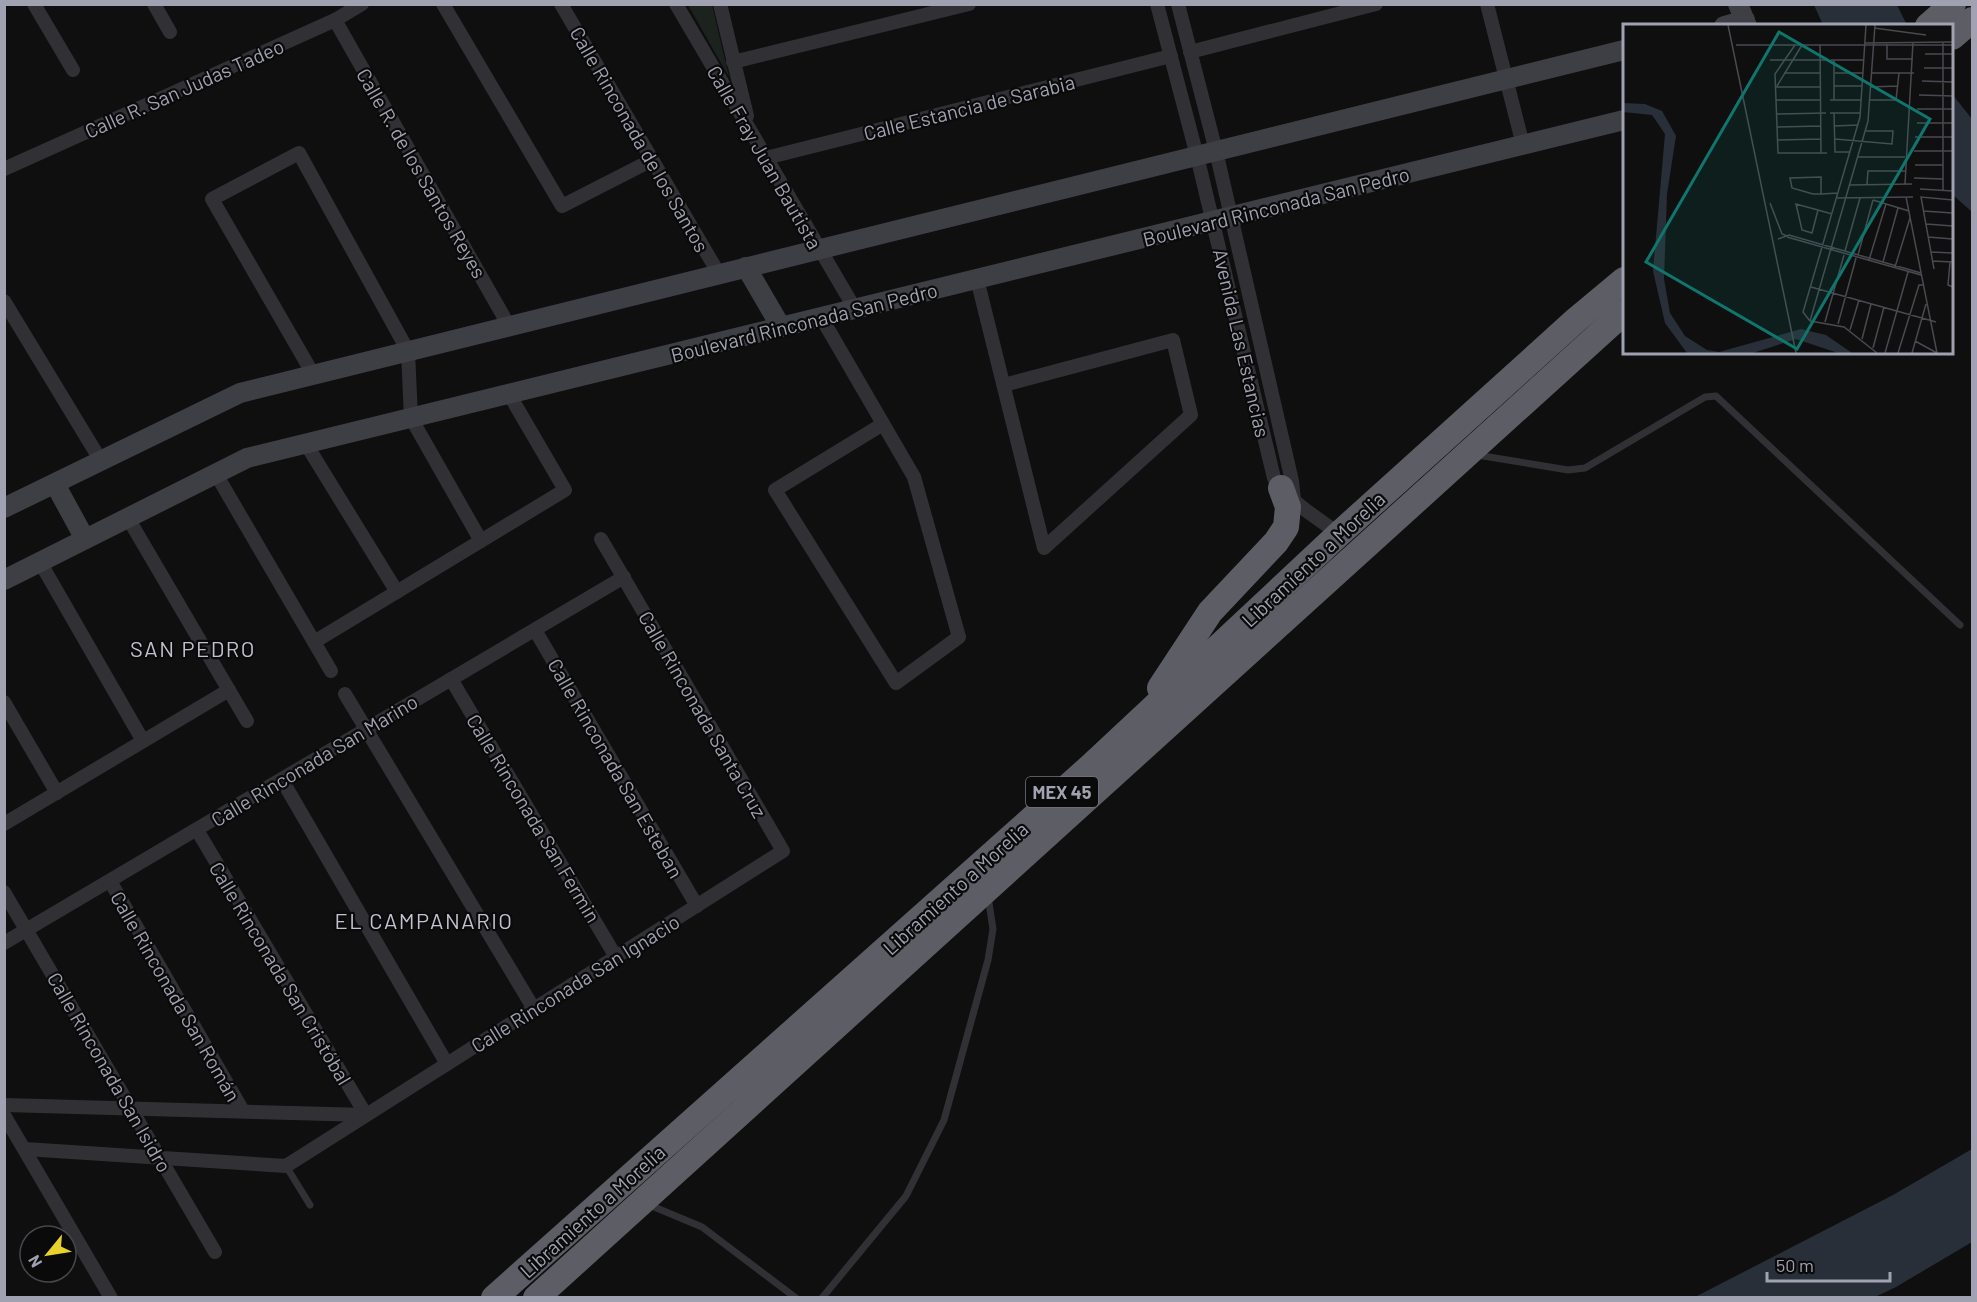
<svg xmlns="http://www.w3.org/2000/svg" width="1977" height="1302" font-family="Barlow,sans-serif">
<rect width="100%" height="100%" fill="#0f0f10"/>
<polygon fill="#1c231e" points="688,5 712,5 729,77"/>
<g fill="#292f38">
<polygon points="1814,5 1897,5 1907,25 1823,25"/>
<polygon points="1952,94 1972,119 1972,212 1952,194"/>
<polygon points="1972,1149 1972,1242 1896,1287 1875,1297 1695,1297 1893,1195"/>
</g>
<g fill="none" stroke-linecap="round" stroke-linejoin="round">
<g stroke="#313035" stroke-width="7">
<polyline points="1477,455 1568,470 1585,468 1705,397 1716,396 1960,625"/>
<polyline points="286,1166 310,1205"/>
<polyline points="647,1204 702,1227 796,1298"/>
<polyline points="822,1298 906,1196 944,1120 988,960 993,929 988,896"/>
</g>
<g stroke="#313035" stroke-width="14">
<polyline points="34,4 73,70"/>
<polyline points="154,4 170,32"/>
<polyline points="443,4 562,206 652,160"/>
<polyline points="561,4 719,274"/>
<polyline points="676,4 855,309"/>
<polyline points="720,4 747,116"/>
<path d="M1157,4L1197,156L1274,478C1290,502 1316,517 1339,534"/>
<polyline points="1178,4 1216,151 1292,481 1294,500"/>
<polyline points="1487,4 1523,145"/>
<polyline points="335,20 509,326"/>
<polyline points="1190,52 1376,4"/>
<polyline points="733,62 969,4"/>
<polyline points="766,158 1171,56"/>
<polyline points="4,169 335,20 362,4"/>
<polyline points="977,279 1044,548 1191,415 1173,340 1004,385"/>
<polyline points="4,301 101,461"/>
<polyline points="821,317 914,477 959,637 896,683 775,490 883,424"/>
<polyline points="313,374 212,199 299,153 408,351 411,418 481,541"/>
<polyline points="306,444 397,592"/>
<polyline points="216,474 331,671"/>
<polyline points="128,518 247,721"/>
<polyline points="40,562 143,741"/>
<polyline points="535,630 697,906"/>
<polyline points="314,642 565,490 509,394"/>
<polyline points="451,679 616,957"/>
<polyline points="345,694 534,1009"/>
<polyline points="4,702 57,793"/>
<polyline points="282,780 447,1064"/>
<polyline points="4,824 229,690"/>
<polyline points="197,830 366,1115"/>
<polyline points="110,881 243,1111"/>
<polyline points="4,892 215,1252"/>
<polyline points="4,943 624,577"/>
<polyline points="4,1105 366,1115"/>
<polyline points="4,1115 111,1298"/>
<polyline points="25,1149 286,1166 783,851 601,539"/>
</g>
<g stroke="#3e3f45" stroke-width="20">
<polyline points="1738,4 1747,26"/>
<polyline points="1724,26 1745,20"/>
<polyline points="746,267 781,327"/>
<polyline points="55,484 85,539"/>
<polyline points="4,508 240,393 1624,50"/>
<polyline points="4,580 247,458 1624,120"/>
</g>
<g stroke="#5d5d66" stroke-width="26">
<polyline points="1928,26 1953,4"/>
<polyline points="1952,37 1972,20"/>
<polyline points="1160,688 1210,612 1276,542 1286,527 1288,507 1281,488"/>
<polyline points="494,1298 1091,766 1339,534 1576,320 1624,280"/>
<polyline points="536,1298 1624,312"/>
</g>
</g>
<g text-anchor="middle" dominant-baseline="central" stroke-width="4.5" stroke-linejoin="round" paint-order="stroke">
<rect fill="#0a0a0b" stroke="#74747f" stroke-width="1.5" x="1026" y="777" width="72" height="30" rx="4.5"/>
<g font-size="18" font-weight="bold" fill="#a1a2b1">
<text x="1062" y="792">MEX 45</text>
</g>
<g font-size="20" fill="#a1a2b1" stroke="#0a0a0b">
<text transform="translate(184 88) rotate(-24)">Calle R. San Judas Tadeo</text>
<text transform="translate(969 107) rotate(-14)">Calle Estancia de Sarabia</text>
<text transform="translate(640 139) rotate(60)">Calle Rinconada de los Santos</text>
<text transform="translate(765 157) rotate(60)">Calle Fray Juan Bautista</text>
<text transform="translate(422 173) rotate(60)">Calle R. de los Santos Reyes</text>
<text transform="translate(1276 206) rotate(-14)">Boulevard Rinconada San Pedro</text>
<text transform="translate(804 322) rotate(-14)">Boulevard Rinconada San Pedro</text>
<text transform="translate(1242 343) rotate(77)">Avenida Las Estancias</text>
<text transform="translate(1313 559) rotate(-43)">Libramiento a Morelia</text>
<text transform="translate(703 714) rotate(60)">Calle Rinconada Santa Cruz</text>
<text transform="translate(314 760) rotate(-31)">Calle Rinconada San Marino</text>
<text transform="translate(616 768) rotate(60)">Calle Rinconada San Esteban</text>
<text transform="translate(534 818) rotate(59)">Calle Rinconada San Fermin</text>
<text transform="translate(955 888) rotate(-42)">Libramiento a Morelia</text>
<text transform="translate(281 973) rotate(59)">Calle Rinconada San Cristóbal</text>
<text transform="translate(575 983) rotate(-32)">Calle Rinconada San Ignacio</text>
<text transform="translate(176 996) rotate(60)">Calle Rinconada San Román</text>
<text transform="translate(110 1072) rotate(60)">Calle Rinconada San Isidro</text>
<text transform="translate(592 1211) rotate(-42)">Libramiento a Morelia</text>
</g>
<g font-size="22" letter-spacing="1.5" fill="#c1c2cd" stroke="#0a0a0b">
<text x="193" y="648">SAN PEDRO</text>
<text x="424" y="920">EL CAMPANARIO</text>
</g>
</g>
<g transform="translate(1623 24)">
<rect width="330" height="330" fill="#0f0f10"/>
<path d="M0,79L22,80L39,87L53,112L44,170L41,255L47,289L62,312L84,326L96,328L178,305L203,311L229,329H215L173,315L130,329H64L42,299L30,247L42,110L29,91L0,88Z" fill="#292f38"/>
<path fill="none" stroke="#494a50" stroke-width="1.5" d="M105,1L173,329M251,4L303,11M242,19L330,18M264,20V35H290M113,21H330M172,21L152,50L155,129H204M197,21L198,129M302,30H330M147,36H203M208,36H240M211,36V76M301,44H330M161,49H197M212,49H240M248,49H291M299,57L330,58M154,62L179,21M211,62H239M153,63H197M247,63L274,62M296,71L330,72M153,76H197M207,76H238M247,76H273L276,49M294,85H330M207,89H237M211,89L212,128H227M154,90L203,89M294,99H330M211,102L235,101M154,103L198,102M292,113H330M212,115L269,120L270,107H242M155,116L198,115M291,127H330M235,133H282M292,141H320M291,154L320,155M244,160L245,147H282M282,160L290,18M227,161L289,160M297,165L330,167M320,167V18M198,170V153L167,154L169,164L190,170H198L215,169M283,173L314,329M214,174L290,173M250,176L286,187M147,179L159,210L164,212M195,186L189,209L179,206L173,180L195,186L209,190M300,187L330,189M303,200L330,202M164,213L298,251M305,213L330,215M155,215L166,211L298,249M222,227L237,174M308,228L330,229M235,231L250,176M246,236L263,180M309,237L330,238M260,238L275,184M327,238L325,261L330,263M272,243L287,194M311,245L298,173L330,176M188,263L313,298M187,297L180,288L237,93L243,1M187,297L245,97L252,1M187,297L221,303L254,329M202,298L221,231M215,300L233,234M227,306L236,276M239,315L248,280M292,317L314,329M250,324L261,283M262,329L285,248M275,329L296,261H300M289,329L303,280"/>
<path fill="#0f766e" fill-opacity="0.15" stroke="#0f766e" stroke-width="3" d="M156,8L307,95L174,325L23,238Z"/>
<rect width="330" height="330" fill="none" stroke="#a1a2b1" stroke-width="3"/>
</g>
<rect width="1977" height="1302" fill="none" stroke="#a1a2b1" stroke-width="12"/>
<g transform="translate(48 1254) rotate(240)"><circle r="28" fill="#0a0a0b" stroke="#46474d" stroke-width="1.5"/>
<path d="M0-4.5L10 22L0 15L-10 22Z" fill="#ead22d"/>
<text y="-9" font-size="16" font-weight="bold" text-anchor="middle" fill="#a1a2b1">N</text>
</g>
<path d="M1767 1272v9h123v-9" fill="none" stroke="#a1a2b1" stroke-width="3"/>
<text x="1776" y="1272" font-size="18" fill="#a1a2b1" stroke="#0a0a0b" stroke-width="4.5" paint-order="stroke">50 m</text>
</svg>
